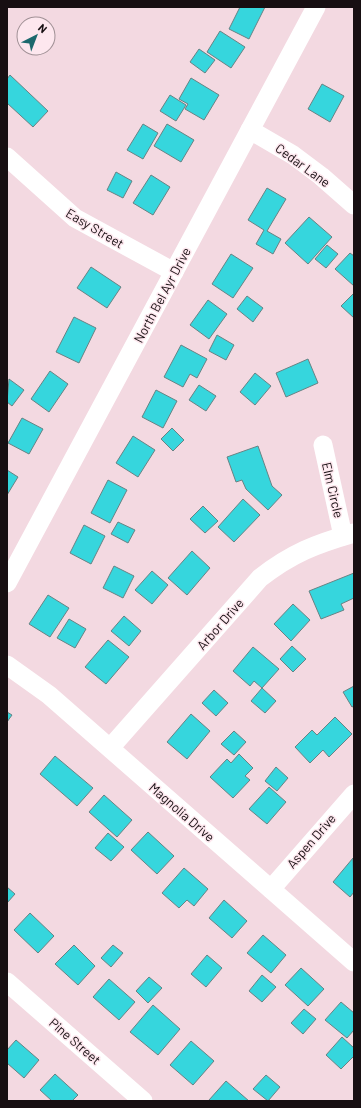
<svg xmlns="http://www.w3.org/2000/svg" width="361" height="1108" font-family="Barlow,sans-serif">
<rect width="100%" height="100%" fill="#f3d9e1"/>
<g fill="#36d6dd" stroke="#678384">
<polygon points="240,7 265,7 249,39 229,29"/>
<polygon points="220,31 245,47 231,68 207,52"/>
<polygon points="199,49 215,60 205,73 190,62"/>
<polygon points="10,75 48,111 33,127 7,103 7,79"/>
<polygon points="191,78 219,95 204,120 185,109 188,104 179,99"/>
<polygon points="322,84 344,96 330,122 308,109"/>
<polygon points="170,95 186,105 176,121 160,111"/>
<polygon points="143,124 158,133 143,159 127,150"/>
<polygon points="167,124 194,140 181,162 154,146"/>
<polygon points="116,172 132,181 123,198 107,190"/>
<polygon points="151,175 170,187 153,215 133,203"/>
<polygon points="267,188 286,199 267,231 281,239 273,254 256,244 264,230 248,220"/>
<polygon points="309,217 332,237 308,264 285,243"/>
<polygon points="327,245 338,254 326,268 315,259"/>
<polygon points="350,253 354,256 354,286 335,269"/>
<polygon points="231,254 253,268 233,298 212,284"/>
<polygon points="91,267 121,287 107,308 77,288"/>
<polygon points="354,293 354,318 341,306"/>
<polygon points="247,296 263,308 253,322 237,309"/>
<polygon points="208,300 227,314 209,339 190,325"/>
<polygon points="74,317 96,328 79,363 56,352"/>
<polygon points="217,335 234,345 226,360 209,351"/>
<polygon points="181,345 207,359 197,378 190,374 183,387 164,377"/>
<polygon points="308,359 318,383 286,397 276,373"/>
<polygon points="50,371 68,384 49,412 31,399"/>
<polygon points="255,373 271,386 255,405 240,392"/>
<polygon points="9,379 24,390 12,406 7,402"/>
<polygon points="199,385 216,396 206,411 189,400"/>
<polygon points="156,390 177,401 163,428 142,417"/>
<polygon points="22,418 43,429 29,454 8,443"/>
<polygon points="172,428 184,440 173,451 161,439"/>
<polygon points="133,436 155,450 138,477 116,463"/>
<polygon points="258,446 272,486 282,495 268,510 246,489 242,480 236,482 227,457"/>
<polygon points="7,470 18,477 7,495"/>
<polygon points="108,480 127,490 110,523 91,513"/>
<polygon points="243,499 260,515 234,542 218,527"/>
<polygon points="203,506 218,521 205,533 190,519"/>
<polygon points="118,522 135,530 128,543 111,534"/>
<polygon points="84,525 105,536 91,564 70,553"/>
<polygon points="192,551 210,568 187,595 168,578"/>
<polygon points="114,566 134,576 123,598 103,588"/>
<polygon points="152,571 168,585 152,604 135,590"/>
<polygon points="354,573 354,598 341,604 344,610 321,619 309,591"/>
<polygon points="48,595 69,608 50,637 29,624"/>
<polygon points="293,604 310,620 291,641 274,624"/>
<polygon points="124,616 141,631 129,646 111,631"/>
<polygon points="69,619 86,629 75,648 57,638"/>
<polygon points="108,640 129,657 106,684 85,667"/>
<polygon points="292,646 306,659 293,672 280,659"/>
<polygon points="253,647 279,669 262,688 254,681 250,686 233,671"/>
<polygon points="354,686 354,706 352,707 343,692"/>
<polygon points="262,688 276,701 265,713 251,701"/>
<polygon points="214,690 228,703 216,716 202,703"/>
<polygon points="7,712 12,715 7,722"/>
<polygon points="191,714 210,731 187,759 167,742"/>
<polygon points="335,717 352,734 329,757 323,750 310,763 295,747 312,730 317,735"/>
<polygon points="234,731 246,742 234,755 221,744"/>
<polygon points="239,754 253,768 245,776 250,780 233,798 210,777 227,759 231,763"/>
<polygon points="55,756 93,788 77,806 40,774"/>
<polygon points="276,767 288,778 277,791 265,781"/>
<polygon points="269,787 286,802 267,824 249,809"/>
<polygon points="104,795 132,820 117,837 89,812"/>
<polygon points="148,832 174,856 157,874 131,850"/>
<polygon points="108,833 124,847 111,861 95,848"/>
<polygon points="353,858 354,892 350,897 333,882"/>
<polygon points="184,868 208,889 194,906 187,900 179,908 162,893"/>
<polygon points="7,887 15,894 7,903"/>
<polygon points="224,900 247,921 232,938 209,918"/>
<polygon points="30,913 54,936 38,953 14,930"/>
<polygon points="263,935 286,955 271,973 247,953"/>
<polygon points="74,945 95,966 78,985 55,964"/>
<polygon points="113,945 123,953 111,967 101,958"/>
<polygon points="207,955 222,968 206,987 191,974"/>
<polygon points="301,968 324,989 308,1006 285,985"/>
<polygon points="262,975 276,987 262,1002 249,991"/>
<polygon points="149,977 162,988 148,1003 136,991"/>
<polygon points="109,979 135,1002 119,1020 93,997"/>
<polygon points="341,1002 354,1013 354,1030 347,1038 325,1020"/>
<polygon points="153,1005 180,1029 158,1055 130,1032"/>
<polygon points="304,1009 316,1019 303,1034 291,1023"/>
<polygon points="342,1037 354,1048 354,1056 341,1069 326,1055"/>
<polygon points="16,1040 39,1060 24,1078 7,1063 7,1050"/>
<polygon points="191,1041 214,1061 193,1085 170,1065"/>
<polygon points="55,1074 78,1095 72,1101 52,1101 40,1090"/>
<polygon points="266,1075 280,1087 268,1101 253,1089"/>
<polygon points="226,1081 249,1101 211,1101 209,1100"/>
</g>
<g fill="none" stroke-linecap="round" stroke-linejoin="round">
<g stroke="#fff" stroke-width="19">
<polyline points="250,130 293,155 321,176 354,205"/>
<polyline points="7,157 75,218 174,272"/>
<polyline points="323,445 343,536"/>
<polyline points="7,583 316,7"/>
<polyline points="7,665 49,695 354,962"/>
<path d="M110,748L260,578C292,553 316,544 354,533"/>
<polyline points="271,889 354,794"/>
<polyline points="7,982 143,1101"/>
</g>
</g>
<g text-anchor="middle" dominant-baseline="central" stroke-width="3" stroke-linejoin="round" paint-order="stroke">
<g font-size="13" fill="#170f12" stroke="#fde7ee">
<text transform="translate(303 165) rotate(36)">Cedar Lane</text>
<text transform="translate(95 228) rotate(31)">Easy Street</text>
<text transform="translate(162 295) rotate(-62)">North Bel Ayr Drive</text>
<text transform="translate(333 490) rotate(77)">Elm Circle</text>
<text transform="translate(220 624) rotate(-49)">Arbor Drive</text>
<text transform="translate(182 812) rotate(41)">Magnolia Drive</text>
<text transform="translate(311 841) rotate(-49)">Aspen Drive</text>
<text transform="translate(75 1041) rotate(41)">Pine Street</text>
</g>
</g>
<rect width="361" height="1108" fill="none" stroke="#170f12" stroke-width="16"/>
<g transform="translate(36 36) rotate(42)"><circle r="19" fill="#fde7ee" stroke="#a19196"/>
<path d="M0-3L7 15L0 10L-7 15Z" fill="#1c696d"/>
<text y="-6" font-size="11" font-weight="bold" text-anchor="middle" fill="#170f12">N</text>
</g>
</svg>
